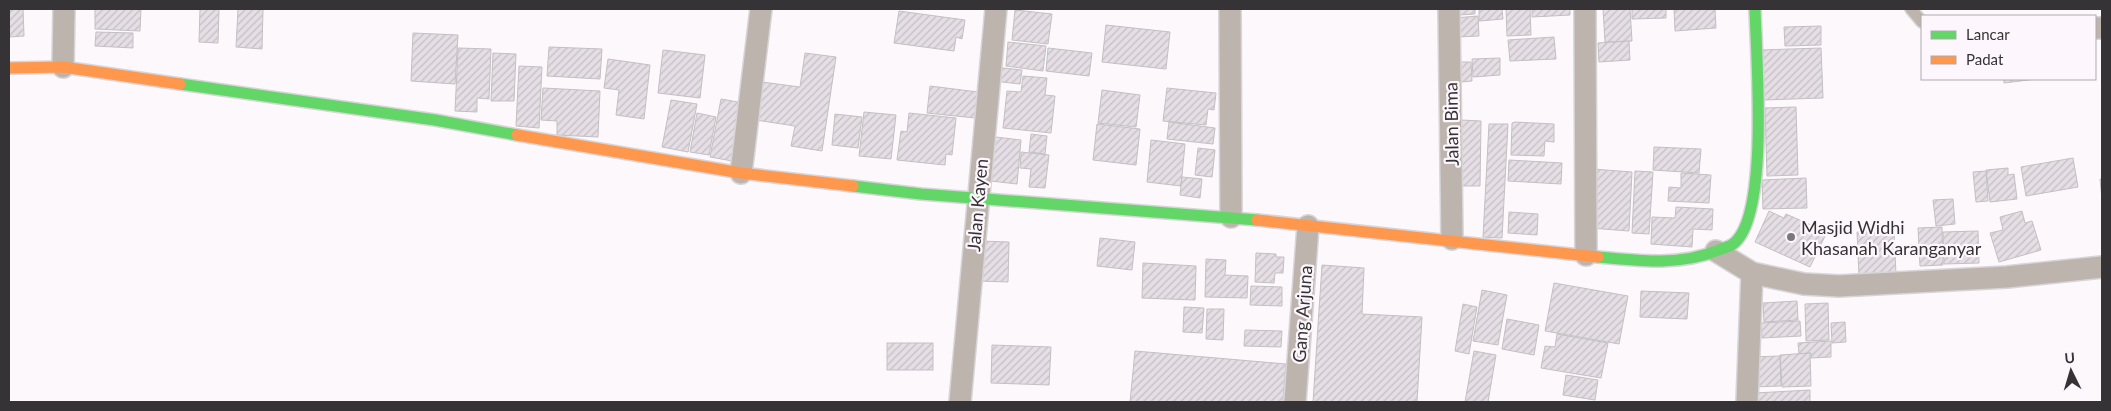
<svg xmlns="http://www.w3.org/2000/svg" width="2111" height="411" font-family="Lato,sans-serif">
<defs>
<pattern id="building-hatch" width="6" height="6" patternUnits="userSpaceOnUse" patternTransform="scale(1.25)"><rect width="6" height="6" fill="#e5dee5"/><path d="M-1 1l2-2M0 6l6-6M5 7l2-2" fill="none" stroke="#c5bfc5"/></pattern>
</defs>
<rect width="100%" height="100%" fill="#fcf8fc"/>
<g fill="url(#building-hatch)" stroke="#c3c0c3">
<polygon points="9,9 23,9 24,36 9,37"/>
<polygon points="95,9 141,9 140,31 95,29"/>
<polygon points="200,9 219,9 218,43 199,42"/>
<polygon points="238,9 263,9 262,49 236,47"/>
<polygon points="1458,9 1475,9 1475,14 1458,15"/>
<polygon points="1479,9 1502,9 1503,19 1479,21"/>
<polygon points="1506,9 1530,9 1531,35 1507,36"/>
<polygon points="1532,9 1570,9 1570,15 1532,17"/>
<polygon points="1603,9 1630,9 1632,41 1605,42"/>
<polygon points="1632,9 1666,9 1666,18 1632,19"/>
<polygon points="1674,9 1715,9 1716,28 1675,31"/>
<polygon points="1015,10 1052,14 1048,44 1012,40"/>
<polygon points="899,11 965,20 962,39 956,37 954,51 894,43"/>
<polygon points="1478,16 1479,36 1457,37 1455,18"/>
<polygon points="1106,25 1170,32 1166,69 1102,62"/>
<polygon points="1821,26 1821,45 1785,46 1784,27"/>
<polygon points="96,32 133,33 133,48 95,46"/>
<polygon points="413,33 458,35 455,84 411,81"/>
<polygon points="1554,37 1556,59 1510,61 1508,40"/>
<polygon points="1629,41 1630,60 1599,62 1598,43"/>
<polygon points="1008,42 1046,46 1043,71 1006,66"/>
<polygon points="549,47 602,49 600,79 547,76"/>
<polygon points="458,48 491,49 489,99 477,98 477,112 455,111"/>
<polygon points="1048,48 1092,53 1089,76 1046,71"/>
<polygon points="1821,48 1823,98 1763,100 1761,50"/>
<polygon points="663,50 705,55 700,98 658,93"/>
<polygon points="493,53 516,54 514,101 491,101"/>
<polygon points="805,53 836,57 822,151 791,146 795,126 756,120 762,82 800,87"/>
<polygon points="1500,58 1500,75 1473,77 1472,59"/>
<polygon points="608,59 650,65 644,119 616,115 619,90 604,88"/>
<polygon points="1460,62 1471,62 1472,81 1461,82"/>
<polygon points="519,66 542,67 539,128 516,126"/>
<polygon points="994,67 1022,70 1020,84 993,81"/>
<polygon points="1023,76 1047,78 1045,95 1055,96 1051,133 1003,128 1007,91 1021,92"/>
<polygon points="2004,79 2036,79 2004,83"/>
<polygon points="930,86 978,92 975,118 927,113"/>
<polygon points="543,88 600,91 598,137 557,135 557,121 541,120"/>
<polygon points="1167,88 1216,93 1214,110 1208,109 1206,125 1163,121"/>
<polygon points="1102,90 1140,95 1136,127 1098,123"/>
<polygon points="721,99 749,104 738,162 710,157"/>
<polygon points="671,100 697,104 688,152 662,147"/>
<polygon points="1796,107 1798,175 1767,176 1765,108"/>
<polygon points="864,112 896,115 891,159 859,156"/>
<polygon points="697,113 716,117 709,155 690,152"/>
<polygon points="909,113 956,118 952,155 946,154 945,165 897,160 901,131 907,132"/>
<polygon points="835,114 862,117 858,148 832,145"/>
<polygon points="1461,120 1481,121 1480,186 1461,186"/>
<polygon points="1169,122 1215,128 1213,144 1167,139"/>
<polygon points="1515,122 1554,124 1554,142 1545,141 1544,156 1511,155 1512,123"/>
<polygon points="1097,124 1140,129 1136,165 1093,160"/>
<polygon points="1489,124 1508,124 1502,238 1483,237"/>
<polygon points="1031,134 1047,136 1045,154 1029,152"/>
<polygon points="987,136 1021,140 1017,184 982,180"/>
<polygon points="1151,140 1185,144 1181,186 1147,182"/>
<polygon points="1654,147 1701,149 1699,173 1653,170"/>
<polygon points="1198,148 1215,150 1212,177 1195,175"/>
<polygon points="1021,152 1049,155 1045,188 1029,187 1031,169 1020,168"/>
<polygon points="2073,158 2078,187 2026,196 2021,167"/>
<polygon points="1509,160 1562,163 1561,184 1508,181"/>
<polygon points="2008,168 2008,175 2014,174 2017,199 1990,202 1986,170"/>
<polygon points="1593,169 1632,172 1629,231 1590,228"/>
<polygon points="1635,171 1653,172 1649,234 1632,233"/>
<polygon points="1986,171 1988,201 1976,202 1973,172"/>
<polygon points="1681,173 1711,175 1709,203 1668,201 1669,187 1681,188"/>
<polygon points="1182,177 1202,179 1200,198 1180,195"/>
<polygon points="1806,178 1807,208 1763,209 1762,180"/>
<polygon points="2100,179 2102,179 2102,199"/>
<polygon points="1953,199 1955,224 1936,226 1933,200"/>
<polygon points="1676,207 1713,209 1712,230 1693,229 1692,247 1651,244 1652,217 1675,218"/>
<polygon points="1769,211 1784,218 1786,214 1827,232 1810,267 1755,242"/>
<polygon points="2022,211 2025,223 2032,221 2041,250 1999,262 1990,233 2003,230 2000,217"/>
<polygon points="1509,212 1538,214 1537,235 1508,233"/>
<polygon points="1942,227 1943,265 1920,266 1918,228"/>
<polygon points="1894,231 1896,275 1859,276 1857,232"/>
<polygon points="1978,231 1979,263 1944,264 1943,232"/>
<polygon points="1100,238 1135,242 1132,270 1097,266"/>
<polygon points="980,241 1009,242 1008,282 978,281"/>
<polygon points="1256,253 1276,254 1276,257 1284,257 1283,273 1275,273 1274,283 1255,282"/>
<polygon points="1206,259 1226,260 1225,275 1248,276 1247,298 1205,297"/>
<polygon points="1143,263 1196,266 1195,300 1142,298"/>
<polygon points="1322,265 1364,268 1362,314 1422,317 1417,402 1313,402"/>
<polygon points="1554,283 1628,296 1619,344 1545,331"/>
<polygon points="1251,286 1282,287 1282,306 1250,305"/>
<polygon points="1482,290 1507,295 1498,345 1473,341"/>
<polygon points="1641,291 1689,293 1687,319 1640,317"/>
<polygon points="1797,301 1798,320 1764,322 1763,303"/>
<polygon points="1828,303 1829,340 1806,341 1805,304"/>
<polygon points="1463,304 1477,307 1469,354 1455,351"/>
<polygon points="1184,307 1204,308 1202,333 1183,332"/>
<polygon points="1207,309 1224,309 1223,340 1206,339"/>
<polygon points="1507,319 1539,325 1534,355 1502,349"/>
<polygon points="1800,321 1801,336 1762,338 1761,323"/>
<polygon points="1845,322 1846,342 1832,343 1831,323"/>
<polygon points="1245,330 1282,331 1281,347 1244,346"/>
<polygon points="1557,334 1608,343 1601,378 1541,368 1545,346 1555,347"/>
<polygon points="1831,341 1831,357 1811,358 1811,353 1799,354 1798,343"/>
<rect x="887" y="343" width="46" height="27"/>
<polygon points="992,345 1051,347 1049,385 991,383"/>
<polygon points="1135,351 1286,364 1283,402 1130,402"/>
<polygon points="1474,351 1496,355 1488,402 1465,402"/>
<polygon points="1810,353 1811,386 1782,387 1780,355"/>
<polygon points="1780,356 1781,386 1752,387 1750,357"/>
<polygon points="1566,375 1598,380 1595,400 1563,395"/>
<polygon points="1810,390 1810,402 1755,402 1755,393"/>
</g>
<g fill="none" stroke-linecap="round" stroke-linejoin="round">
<defs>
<polyline id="lane" points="1911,9 1922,22"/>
<g id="street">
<polyline points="1230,9 1231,217"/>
<polyline points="1449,9 1452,239"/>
<polyline points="1585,9 1586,255"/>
<polyline points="2095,28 2102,28"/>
<polyline points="63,67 64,9"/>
<polyline points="741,173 761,9"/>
<polyline points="1716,251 1752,273 1804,284 1839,286 2007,277 2102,267"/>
<polyline points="960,402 996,9"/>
<polyline points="1295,402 1308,226"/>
<polyline points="1747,402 1752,273"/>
</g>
<g id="fast">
<polyline points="180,84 435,120 517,135"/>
<polyline points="853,186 921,194 1257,220"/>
<path d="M1598,257C1639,261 1680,266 1719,250C1723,248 1729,247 1733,244C1770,217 1756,55 1755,9"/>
</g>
<g id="slow">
<polyline points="9,68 63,67 180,84"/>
<polyline points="517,135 741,173 853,186"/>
<polyline points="1257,220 1598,257"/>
</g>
</defs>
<use href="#lane" stroke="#d7d5d7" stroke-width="14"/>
<use href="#street" stroke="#d7d5d7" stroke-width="24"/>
<use href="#fast" stroke="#d7d5d7" stroke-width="14"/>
<use href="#slow" stroke="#d7d5d7" stroke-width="14"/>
<use href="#lane" stroke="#bdb4ae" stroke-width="11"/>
<use href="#street" stroke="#bdb4ae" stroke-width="21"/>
<use href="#fast" stroke="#63d668" stroke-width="11"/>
<use href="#slow" stroke="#ff974d" stroke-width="11"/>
</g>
<circle fill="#7b787b" stroke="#fdf7fd" stroke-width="2" cx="1791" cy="237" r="5"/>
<g text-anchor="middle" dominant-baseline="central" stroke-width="4.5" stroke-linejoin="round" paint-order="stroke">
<g font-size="18" fill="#353335" stroke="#fdf7fd">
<text transform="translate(1451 124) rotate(-91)">Jalan Bima</text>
<text transform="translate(977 205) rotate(-85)">Jalan Kayen</text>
<text transform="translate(1302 314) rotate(-86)">Gang Arjuna</text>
</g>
<g font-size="18" fill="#353335" stroke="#fdf7fd" text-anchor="start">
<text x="1801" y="227">Masjid Widhi<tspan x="1801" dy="21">Khasanah Karanganyar</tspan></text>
</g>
</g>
<rect width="2111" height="411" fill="none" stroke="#353335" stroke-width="20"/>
<rect x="1921" y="15" width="175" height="65" fill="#fdf7fd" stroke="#ada9ad"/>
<rect x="1931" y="31" width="25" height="8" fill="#63d668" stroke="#ada9ad"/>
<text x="1966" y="40" font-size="15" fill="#353335">Lancar</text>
<rect x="1931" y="56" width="25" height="8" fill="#ff974d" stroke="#ada9ad"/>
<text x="1966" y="65" font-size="15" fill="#353335">Padat</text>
<g transform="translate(2071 371) rotate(355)" stroke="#fdf7fd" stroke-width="4" paint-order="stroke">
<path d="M0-4L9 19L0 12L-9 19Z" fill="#353335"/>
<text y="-8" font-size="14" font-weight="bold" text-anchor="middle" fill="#353335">U</text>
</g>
</svg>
